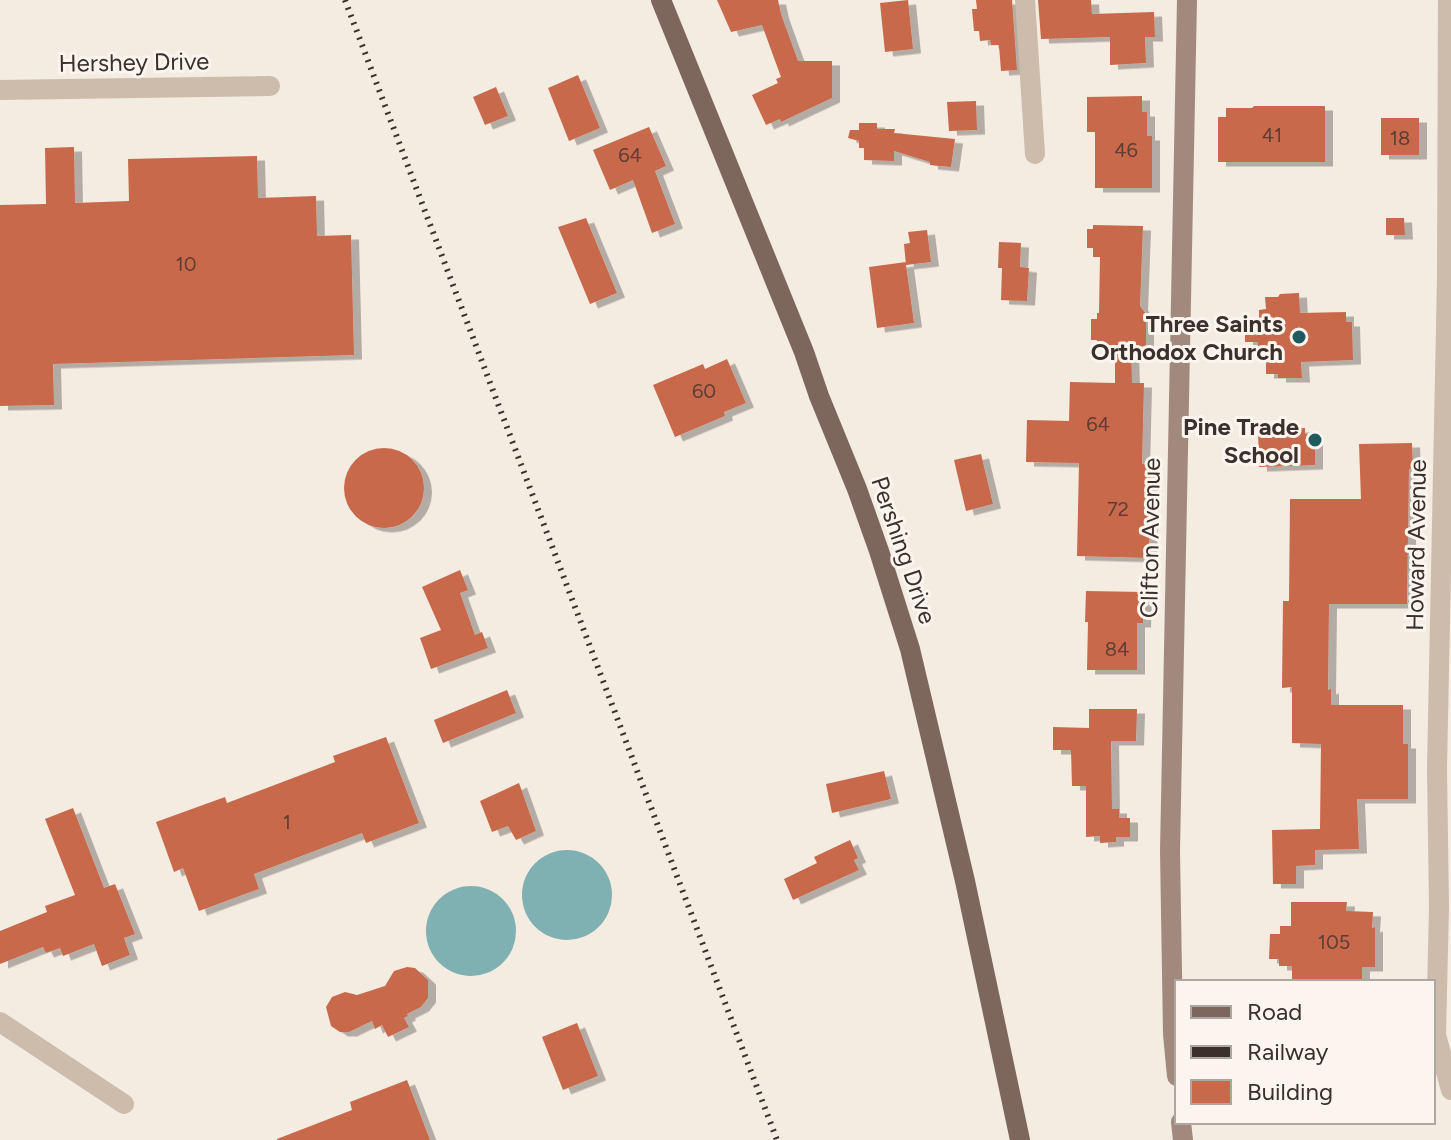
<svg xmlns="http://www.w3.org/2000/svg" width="1451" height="1140" font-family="Figtree,sans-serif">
<defs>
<filter id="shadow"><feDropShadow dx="8" dy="4.5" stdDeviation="0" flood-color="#0004"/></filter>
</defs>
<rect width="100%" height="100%" fill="#f4ebe1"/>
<g fill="#7fb0b2">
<circle cx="567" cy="895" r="45"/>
<circle cx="471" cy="931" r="45"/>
</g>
<g fill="#c8694b" filter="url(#shadow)">
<polygon points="717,0 778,0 781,14 798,61 832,61 832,98 781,122 780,119 766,125 752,95 778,83 776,79 781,77 762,25 731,32"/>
<polygon points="908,0 913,49 885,52 880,3"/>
<polygon points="976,0 1012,0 1017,70 1001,71 999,45 991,45 990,40 980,41 979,31 974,31 972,9 977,9"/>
<polygon points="1038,0 1091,0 1092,14 1154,12 1155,37 1145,37 1146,63 1110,65 1110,37 1041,39"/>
<polygon points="578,75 600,128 569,141 548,88"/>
<polygon points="496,87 508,116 485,125 473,97"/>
<polygon points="1142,96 1142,112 1147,112 1147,136 1152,136 1152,188 1095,188 1095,132 1087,132 1087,97"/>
<polygon points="976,101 977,130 949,131 947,102"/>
<polygon points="1254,106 1325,106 1325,162 1218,162 1218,117 1226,117 1226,108 1252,108"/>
<rect x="1381" y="118" width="38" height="37"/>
<polygon points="859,123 877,123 877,129 895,129 894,133 955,139 951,167 930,165 930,162 894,151 894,161 864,160 864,148 859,148 859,141 848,138 850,130 859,130"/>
<polygon points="649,127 666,166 655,171 675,224 652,233 633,180 610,190 593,150"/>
<polygon points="74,147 75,203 129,201 128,159 257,156 258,198 316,196 317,236 351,235 354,355 53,364 54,405 0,406 0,205 46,204 45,148"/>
<polygon points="586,218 617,293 590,304 558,227"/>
<polygon points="1386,218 1404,218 1405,235 1386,235"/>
<polygon points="1093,225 1143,226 1140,306 1146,314 1146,346 1131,347 1132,383 1144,383 1142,464 1151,464 1149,558 1077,556 1079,463 1026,462 1027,420 1069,421 1070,382 1115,383 1115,347 1097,347 1097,340 1091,340 1091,319 1097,319 1097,313 1099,313 1100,257 1093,257 1093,248 1087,248 1087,229 1093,229"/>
<polygon points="927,230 931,262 906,265 914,323 877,328 869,267 906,262 906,265 904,244 910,243 908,232"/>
<polygon points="999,242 1021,243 1020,267 1029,268 1027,301 1001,300 1002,268 998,268"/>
<polygon points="1299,293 1300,313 1346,312 1346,322 1352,322 1353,360 1301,362 1302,378 1278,378 1278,374 1266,374 1266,355 1258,356 1258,342 1245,342 1245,331 1250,324 1259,324 1259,310 1266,309 1265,297 1278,297 1280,294"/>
<polygon points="727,359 746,403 724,412 725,416 675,437 653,385 703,364 705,369"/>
<polygon points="1305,428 1305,434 1315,434 1315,465 1259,467 1258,429"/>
<polygon points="1412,443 1413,469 1409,469 1407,604 1329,604 1328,690 1331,689 1331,705 1403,705 1403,744 1408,744 1408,799 1357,799 1359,849 1315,850 1315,865 1296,866 1296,884 1273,884 1272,830 1320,829 1321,744 1292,743 1292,687 1282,688 1283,601 1289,601 1290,499 1361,499 1359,444"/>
<circle cx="384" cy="488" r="40"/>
<polygon points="981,454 993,504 966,511 954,460"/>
<polygon points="460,570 468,590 460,593 475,635 482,632 488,648 431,669 420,638 441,630 422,587"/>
<polygon points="1086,591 1144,592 1143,623 1137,623 1137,670 1087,670 1088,622 1085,622"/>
<polygon points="507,690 516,713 443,743 434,720"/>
<polygon points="1089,709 1137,709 1136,741 1111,741 1112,809 1119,809 1119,818 1130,818 1130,837 1116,837 1116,842 1100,843 1100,836 1086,837 1086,786 1072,786 1071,750 1053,750 1053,727 1089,728"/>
<polygon points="386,737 419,823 366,843 362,833 254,874 259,889 199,911 183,868 174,872 156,822 225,797 227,803 335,762 333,756"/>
<polygon points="884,771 891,799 832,813 826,784"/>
<polygon points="519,783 536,831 516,840 508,826 492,832 480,801"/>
<polygon points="73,808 104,888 115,884 135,934 124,938 130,955 102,966 94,944 63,956 60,948 46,953 43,947 0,964 0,931 47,912 45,906 75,895 45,819"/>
<polygon points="850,840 858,858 854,860 859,870 793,900 784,879 817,863 814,857"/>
<polygon points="1291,902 1347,902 1346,911 1373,912 1372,928 1375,927 1375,967 1362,967 1362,982 1292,982 1292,966 1279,966 1279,959 1269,959 1270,934 1280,934 1280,926 1291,926"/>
<polygon points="407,967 415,968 428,980 428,998 421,1007 407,1014 408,1016 404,1018 409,1027 388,1037 382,1025 375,1029 372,1021 349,1032 340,1032 331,1026 326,1007 332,997 345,992 357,995 385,986 394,971"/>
<polygon points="577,1023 598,1076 563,1090 542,1037"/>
<polygon points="407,1080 430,1140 277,1140 277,1139 352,1110 350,1102"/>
</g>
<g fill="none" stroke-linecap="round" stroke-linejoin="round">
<g stroke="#cdbbac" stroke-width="20">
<polyline points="1025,0 1035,154"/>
<polyline points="1448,0 1447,278 1437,768 1439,907 1436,1035 1451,1090"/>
<polyline points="0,90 270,86"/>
<polyline points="0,1022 124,1104"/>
</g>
<g stroke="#a18a7d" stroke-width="20">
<polyline points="1177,1076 1173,1034 1170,851 1187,0"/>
<polyline points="1181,1122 1183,1140"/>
</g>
<polyline stroke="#7d675c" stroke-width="20" points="661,0 804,352 819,396 857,489 879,551 910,649 965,881 1020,1140"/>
<polyline stroke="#3b302b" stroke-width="6" stroke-dasharray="2 6" stroke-linecap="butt" points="345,0 777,1140"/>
</g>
<g fill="#1f5a5e" stroke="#fbf5ee" stroke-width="3">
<circle cx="1299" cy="337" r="8"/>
<circle cx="1315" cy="440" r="8"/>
</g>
<g text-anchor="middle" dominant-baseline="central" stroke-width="6" stroke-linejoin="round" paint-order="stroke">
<g font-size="20" fill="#5e3e33">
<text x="1272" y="135">41</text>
<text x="1400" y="138">18</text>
<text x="1126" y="150">46</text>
<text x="630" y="155">64</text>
<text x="186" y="264">10</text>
<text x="704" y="391">60</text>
<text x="1098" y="424">64</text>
<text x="1118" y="509">72</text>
<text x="1117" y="649">84</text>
<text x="287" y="822">1</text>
<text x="1334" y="942">105</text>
</g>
<g font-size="24" fill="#3b302b" stroke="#fbf5ee">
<text transform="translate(134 62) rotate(-1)">Hershey Drive</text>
<text transform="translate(1150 538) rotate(-89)">Clifton Avenue</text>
<text transform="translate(1416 545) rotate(-89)">Howard Avenue</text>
<text transform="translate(904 550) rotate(71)">Pershing Drive</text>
</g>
<g font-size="24" font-weight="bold" fill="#3b302b" stroke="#fbf5ee" text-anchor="end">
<text x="1283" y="323">Three Saints<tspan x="1283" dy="28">Orthodox Church</tspan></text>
<text x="1299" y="426">Pine Trade<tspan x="1299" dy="28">School</tspan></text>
</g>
</g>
<rect x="1175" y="980" width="260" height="144" fill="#fbf5ee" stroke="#aea6a0" stroke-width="2"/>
<rect x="1191" y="1006" width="40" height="12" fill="#7d675c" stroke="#aea6a0" stroke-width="2"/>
<text x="1247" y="1020" font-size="24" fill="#3b302b">Road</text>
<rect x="1191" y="1046" width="40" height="12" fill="#3b302b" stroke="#aea6a0" stroke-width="2"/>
<text x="1247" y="1060" font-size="24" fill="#3b302b">Railway</text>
<rect x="1191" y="1080" width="40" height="24" fill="#c8694b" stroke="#aea6a0" stroke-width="2"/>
<text x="1247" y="1100" font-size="24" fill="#3b302b">Building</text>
</svg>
